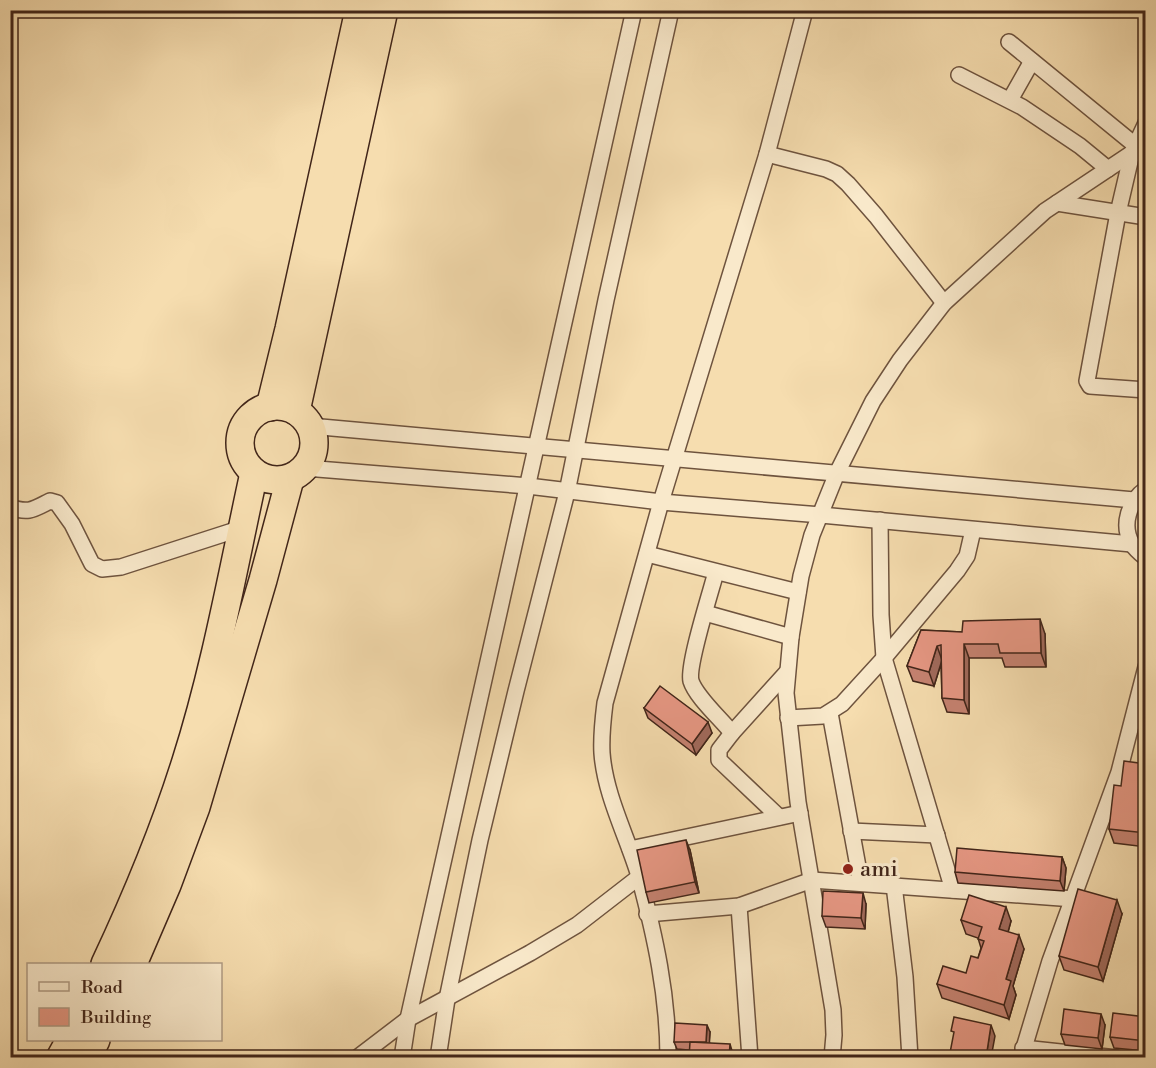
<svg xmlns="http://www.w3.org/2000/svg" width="1156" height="1068" font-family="'Libre Bodoni',serif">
<rect width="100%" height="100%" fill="#f6ddaf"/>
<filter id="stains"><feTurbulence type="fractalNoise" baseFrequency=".00333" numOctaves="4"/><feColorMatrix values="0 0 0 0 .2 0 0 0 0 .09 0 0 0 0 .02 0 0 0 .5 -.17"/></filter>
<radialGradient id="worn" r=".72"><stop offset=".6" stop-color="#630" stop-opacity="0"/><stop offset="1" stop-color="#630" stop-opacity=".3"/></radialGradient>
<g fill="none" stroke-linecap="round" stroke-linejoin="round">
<defs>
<g id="street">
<polyline points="1009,42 1135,145"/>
<polyline points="959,75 1022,107 1080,146 1108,169"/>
<polyline points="1010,100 1032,61"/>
<polyline points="1146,123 1132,153 1118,213 1087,381 1090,386 1146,390"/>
<polyline points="767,154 826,169 837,174 848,184 876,216 944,303"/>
<polyline points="1057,203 1146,217"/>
<polyline points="310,426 1134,500"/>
<polyline points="305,468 528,486 661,502 821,515 1132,544"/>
<path d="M1146,489C1129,501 1121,525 1132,544C1135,549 1141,554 1146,558"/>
<path d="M10,507C29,514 34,509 50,501L57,503L72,524L92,564L102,569L121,567L242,528"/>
<polyline points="880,520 881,615 884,658 953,890"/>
<polyline points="647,554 798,592"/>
<path d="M716,572C711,591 687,666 691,681C696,697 721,719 732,733L787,672"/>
<polyline points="705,613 791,637"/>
<polyline points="830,713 861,883"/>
<polyline points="788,718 823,716 842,704 884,658 957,571 967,556 973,530"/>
<polyline points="732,733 719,750 719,760 779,817"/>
<polyline points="851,831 937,835"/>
<polyline points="630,849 800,813"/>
<polyline points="894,885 905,977 910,1058"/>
<polyline points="739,906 750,1058"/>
<polyline points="647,914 739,906 812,880 1074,899"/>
<polyline points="1023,1048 1117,1058"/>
<polyline points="357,1058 408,1019 530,953 577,925 639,877"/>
<polyline points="402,1058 408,1019 634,10"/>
<polyline points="438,1058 447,999 480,840 516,691 567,492 606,300 671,10"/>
<path d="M668,1058C668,995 655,936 639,876C627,836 605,795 602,753C601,736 603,719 605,703L661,502L767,154L805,10"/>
<polyline points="832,1058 834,1035 833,1010 798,802 786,693 791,637 801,576 812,535 837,473 873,401 900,360 944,303 1045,211 1132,153"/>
<polyline points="1021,1058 1050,961 1119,772 1146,667"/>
</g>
<g id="highway">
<circle cx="277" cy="443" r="37"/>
<polyline points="270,407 289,329 359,10"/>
<polyline points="296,411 384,10"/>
<path d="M105,964C136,898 164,831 186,761C216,667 233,569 254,473"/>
<polyline points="133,964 167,885 196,807 263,580 290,479"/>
<polyline points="60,1058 70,1040"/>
<polyline points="87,1058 96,1040"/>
</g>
</defs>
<use href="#street" stroke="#6e533e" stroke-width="18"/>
<use href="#highway" stroke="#412519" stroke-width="30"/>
<use href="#street" stroke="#f9e9cb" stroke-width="15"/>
<use href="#highway" stroke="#f6ddaf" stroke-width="27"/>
</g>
<g fill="#c68271" stroke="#412519" stroke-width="1.5">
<polygon points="921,630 962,632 1045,634 1046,667 1005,667 1002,658 969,658 969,714 947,712 942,698 941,664 934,686 913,681 907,666"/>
<polygon points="644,708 712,733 696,755 648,718"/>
<polygon points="1146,764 1146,847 1114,843 1109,829 1121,786"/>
<polygon points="690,850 699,893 649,903 646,892"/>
<polygon points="1062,857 1066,868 1064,891 958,883 955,872"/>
<polygon points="866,904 865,929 826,927 822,916"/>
<polygon points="1122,914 1103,981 1064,970 1059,956"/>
<polygon points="961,920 1011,921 1008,932 1024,949 1013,986 1016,995 1009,1019 942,998 937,984 966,973 978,958 981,948 978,938 966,934"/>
<polygon points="1146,1017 1146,1051 1114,1048 1110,1037"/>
<polygon points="1105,1025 1102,1049 1065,1045 1061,1034"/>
<polygon points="710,1032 709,1043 733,1054 677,1049 674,1042"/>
</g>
<g fill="#a16a5c" stroke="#412519" stroke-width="1.5">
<polygon points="1040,619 1045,634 1046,667 1041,653"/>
<polygon points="964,644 969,658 969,714 964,700"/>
<polygon points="937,646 942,660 934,686 929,672"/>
<polygon points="708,722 712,733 696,755 692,744"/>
<polygon points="686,840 690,850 699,893 695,882"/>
<polygon points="1062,857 1066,868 1064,891 1060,881"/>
<polygon points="863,893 866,904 865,929 861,918"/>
<polygon points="1117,900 1122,914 1103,981 1098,967"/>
<polygon points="1006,907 1011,921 1005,943 999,929"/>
<polygon points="1019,935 1024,949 1013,986 1016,995 1009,1019 1004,1005 1006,979"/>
<polygon points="1101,1014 1105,1025 1102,1049 1098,1038"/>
<polygon points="707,1025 710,1032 709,1051 706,1044"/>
<polygon points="991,1025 995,1036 991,1058 986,1058"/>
<polygon points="730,1044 733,1054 733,1058 729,1058"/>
</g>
<g fill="#e69783" stroke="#412519" stroke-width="1.5">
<polygon points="1040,619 1041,653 1000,653 998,644 964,644 964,700 942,698 941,645 937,646 929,672 907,666 921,630 962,632 963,621"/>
<polygon points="660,686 708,722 692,744 644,708"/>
<polygon points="1124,761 1146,764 1146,833 1109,829 1114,785 1121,786"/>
<polygon points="686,840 695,882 646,892 637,850"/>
<polygon points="957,848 1062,857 1060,881 955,872"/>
<polygon points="1078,889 1117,900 1098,967 1059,956"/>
<polygon points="823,891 863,893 861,918 822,916"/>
<polygon points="969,895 1006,907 999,929 1019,935 1006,979 1011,981 1004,1005 937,984 943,966 966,973 971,956 978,958 984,941 978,939 982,927 961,920"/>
<polygon points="1064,1009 1101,1014 1098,1038 1061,1034"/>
<polygon points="1113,1013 1146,1017 1146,1041 1110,1037"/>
<polygon points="954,1017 991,1025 986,1058 949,1058 954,1032 951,1031"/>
<polygon points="675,1023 707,1025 706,1042 674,1042"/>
<polygon points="690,1042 730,1044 729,1058 689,1058"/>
</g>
<circle fill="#8f2418" stroke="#f9e9cb" stroke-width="2" cx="848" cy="869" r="6"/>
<g text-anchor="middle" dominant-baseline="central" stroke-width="6" stroke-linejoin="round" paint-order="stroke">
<g font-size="22" fill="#412519" stroke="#f9e9cb" text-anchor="start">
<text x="860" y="869">ami</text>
</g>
</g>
<rect width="1156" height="1068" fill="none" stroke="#f6ddaf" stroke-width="36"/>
<rect x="12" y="12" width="1132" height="1044" fill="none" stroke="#412519" stroke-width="3"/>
<rect x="18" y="18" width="1120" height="1032" fill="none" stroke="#412519" stroke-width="1.5"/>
<rect x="27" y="963" width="195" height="78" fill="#f9e9cb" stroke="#af9b84" stroke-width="1.5"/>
<rect x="39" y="982" width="30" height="9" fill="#f9e9cb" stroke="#af9b84" stroke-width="1.5"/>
<text x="81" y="993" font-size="18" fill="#412519">Road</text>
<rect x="39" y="1008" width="30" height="18" fill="#e69783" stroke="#af9b84" stroke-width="1.5"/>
<text x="81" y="1023" font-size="18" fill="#412519">Building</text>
<rect width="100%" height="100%" filter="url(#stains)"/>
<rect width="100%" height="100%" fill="url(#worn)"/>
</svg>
